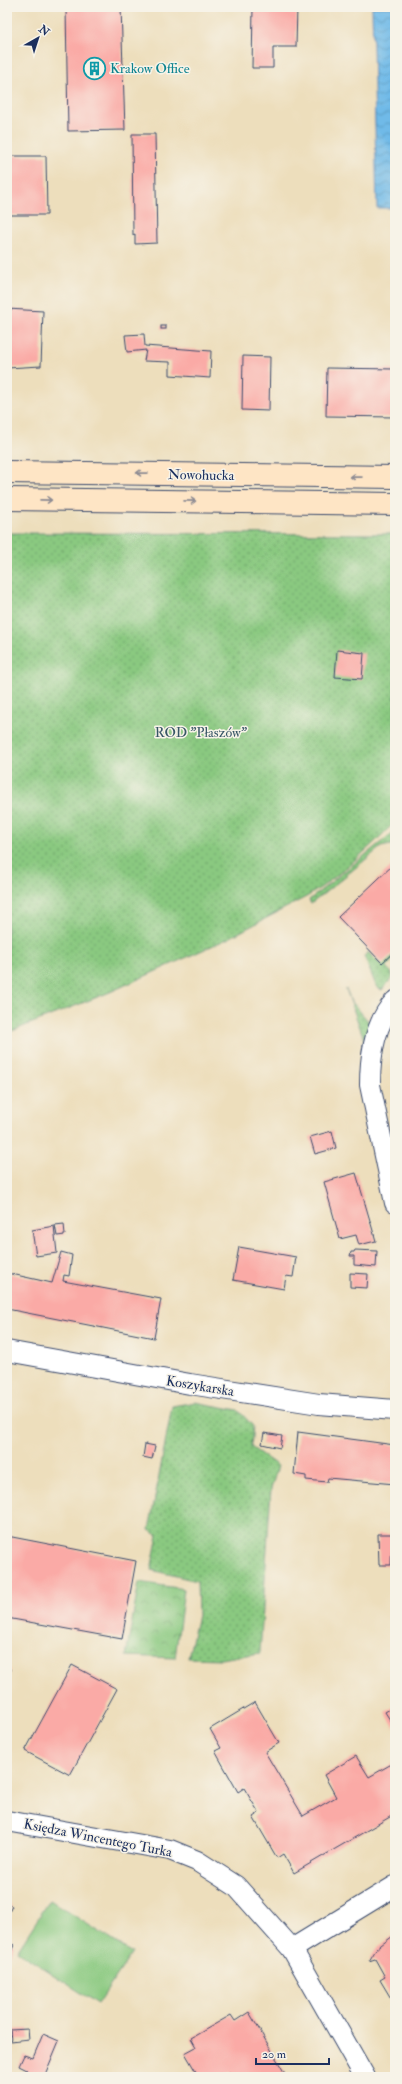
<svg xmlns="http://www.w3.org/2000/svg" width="402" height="2084" font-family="'IM FELL Double Pica',serif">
<defs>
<pattern id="grass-dots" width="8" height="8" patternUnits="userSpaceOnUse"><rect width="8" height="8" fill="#8ac980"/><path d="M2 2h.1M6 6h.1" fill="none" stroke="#70a46c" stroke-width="1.8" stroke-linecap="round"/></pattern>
<pattern id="park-crowns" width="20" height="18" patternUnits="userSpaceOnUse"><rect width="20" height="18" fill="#8ac980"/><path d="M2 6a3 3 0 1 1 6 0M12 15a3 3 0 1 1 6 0" fill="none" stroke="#70a46c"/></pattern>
<pattern id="water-waves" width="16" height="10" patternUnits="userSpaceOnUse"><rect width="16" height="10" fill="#6fbae8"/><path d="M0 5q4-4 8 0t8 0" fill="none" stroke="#5a98bf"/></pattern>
</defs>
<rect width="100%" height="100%" fill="#f7f3e8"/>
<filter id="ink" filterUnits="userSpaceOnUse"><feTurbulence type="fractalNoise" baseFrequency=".025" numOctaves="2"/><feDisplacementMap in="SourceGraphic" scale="8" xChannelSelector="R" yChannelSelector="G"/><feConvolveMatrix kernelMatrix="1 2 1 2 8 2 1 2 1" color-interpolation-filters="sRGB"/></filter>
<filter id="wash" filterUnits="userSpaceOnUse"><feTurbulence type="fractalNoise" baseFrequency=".012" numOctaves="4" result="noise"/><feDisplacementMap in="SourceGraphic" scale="16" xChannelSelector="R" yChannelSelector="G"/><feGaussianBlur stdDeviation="0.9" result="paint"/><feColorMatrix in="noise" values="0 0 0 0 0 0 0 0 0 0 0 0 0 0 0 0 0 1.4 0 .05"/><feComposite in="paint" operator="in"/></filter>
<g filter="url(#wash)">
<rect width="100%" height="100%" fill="#eddebc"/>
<g fill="url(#grass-dots)" stroke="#527c6f">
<path d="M7,533L395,534V822C368,849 340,876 308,896L227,939L110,992L7,1033Z"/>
<polygon points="395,831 395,844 381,847 311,904 309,900"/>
<polygon points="368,952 382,966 395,954 395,958 386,967 392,973 392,978 382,990 377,988 364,956"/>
<polygon points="346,989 351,1001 369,1022 362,1051 364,1039"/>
<polygon points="195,1402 238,1410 253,1426 251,1447 278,1466 271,1489 260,1653 221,1659 188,1658 198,1615 197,1581 151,1570 158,1535 149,1530 172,1406"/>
</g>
<polygon fill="url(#park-crowns)" stroke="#527c6f" points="139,1582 184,1589 175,1658 126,1656"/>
<polygon fill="#8ac980" stroke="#527c6f" points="50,1900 132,1953 98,2004 17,1951"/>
<polygon fill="url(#water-waves)" stroke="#4574a3" points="372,7 395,7 395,208 377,208"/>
<g id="blocks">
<g fill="#faaaa6">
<polygon points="66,7 121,7 125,130 68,131"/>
<polygon points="253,7 297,7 296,47 273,47 273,68 252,68"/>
<polygon points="132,134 155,134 157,243 135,244 135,234 133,235"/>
<polygon points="7,156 46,156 47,215 7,215"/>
<polygon points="7,309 43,311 41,366 7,368"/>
<rect x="161" y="326" width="5" height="3"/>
<polygon points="144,334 145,346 211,351 210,378 170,375 170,362 144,361 146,350 127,352 125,335"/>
<polygon points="243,356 270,357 269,411 242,410"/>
<polygon points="327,368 395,369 395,417 326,416"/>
<polygon points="337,650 364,653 362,679 335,677"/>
<polygon points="395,863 395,951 382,963 338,917"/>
<polygon points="332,1131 336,1148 315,1154 310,1137"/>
<polygon points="356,1173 376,1241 359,1245 356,1235 340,1239 324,1182"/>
<polygon points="64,1224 65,1235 57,1236 55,1225"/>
<polygon points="54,1226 57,1253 36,1256 32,1230"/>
<polygon points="239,1247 296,1257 293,1277 286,1276 284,1289 233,1280"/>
<polygon points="355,1250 377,1251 376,1267 354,1265 354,1256 350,1256 351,1252 354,1252"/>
<polygon points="61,1252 72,1255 69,1276 64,1275 63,1281 161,1299 154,1338 7,1309 7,1273 52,1283"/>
<polygon points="350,1273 368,1274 367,1288 350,1287"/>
<polygon points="298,1432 395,1445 395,1484 328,1478 327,1482 306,1480 306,1476 294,1474"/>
<polygon points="264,1433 282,1436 280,1448 262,1444"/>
<polygon points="145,1444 155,1446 152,1459 143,1457"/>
<polygon points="378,1534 392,1534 391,1565 379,1565"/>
<polygon points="7,1536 136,1561 122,1639 7,1618"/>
<polygon points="72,1665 117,1689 70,1775 25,1751"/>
<polygon points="7,1668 11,1670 7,1676"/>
<polygon points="255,1702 279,1743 265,1752 303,1816 336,1797 324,1775 356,1756 369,1777 395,1762 395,1814 294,1873 283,1854 277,1858 253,1817 259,1813 244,1788 238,1792 215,1751 221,1748 210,1729"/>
<polygon points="395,1706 395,1728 385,1712"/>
<polygon points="7,1903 12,1906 7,1916"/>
<polygon points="393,1936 395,1938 395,2005 380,1980 385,1977 375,1959 369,1961 377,1948"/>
<polygon points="7,1941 14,1945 7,1961"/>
<polygon points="249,2012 287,2077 233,2077 230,2072 222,2077 199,2077 185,2053 196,2047 191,2038 231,2015 235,2021"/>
<polygon points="28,2029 29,2039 11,2041 10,2030"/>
<polygon points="43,2034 59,2041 44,2077 24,2077 27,2070 19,2066 24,2055 33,2058"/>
</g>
</g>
</g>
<g filter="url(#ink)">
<use href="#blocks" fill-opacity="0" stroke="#3a496c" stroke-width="1"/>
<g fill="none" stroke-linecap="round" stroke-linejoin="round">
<defs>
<g id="street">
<path d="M395,1001C374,1023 370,1056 370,1085L395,1203"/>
<polyline points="7,1351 190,1384 319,1404 395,1410"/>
<polyline points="7,1821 170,1850 197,1861 236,1886 292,1949 365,2077"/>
<polyline points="292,1949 395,1886"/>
</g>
<g id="secondary">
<polyline points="7,472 395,477"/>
<polyline points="7,499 395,504"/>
</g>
</defs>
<use href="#street" stroke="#3a496c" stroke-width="22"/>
<use href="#secondary" stroke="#3a496c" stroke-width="24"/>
<use href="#street" stroke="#fff" stroke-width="20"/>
<use href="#secondary" stroke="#fee5c5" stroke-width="22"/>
</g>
<defs><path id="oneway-shaft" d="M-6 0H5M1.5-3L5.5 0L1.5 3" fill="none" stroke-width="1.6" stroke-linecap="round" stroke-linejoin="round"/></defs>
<g stroke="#8c8a92">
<use href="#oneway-shaft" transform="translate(142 473) rotate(-179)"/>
<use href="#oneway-shaft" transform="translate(356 477) rotate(-179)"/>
<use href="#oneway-shaft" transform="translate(46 500) rotate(1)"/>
<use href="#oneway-shaft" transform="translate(190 501) rotate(1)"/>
</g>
</g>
<defs>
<symbol id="building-ring" viewBox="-11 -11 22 22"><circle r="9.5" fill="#f7f3e8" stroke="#0f9aa8" stroke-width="1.5"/><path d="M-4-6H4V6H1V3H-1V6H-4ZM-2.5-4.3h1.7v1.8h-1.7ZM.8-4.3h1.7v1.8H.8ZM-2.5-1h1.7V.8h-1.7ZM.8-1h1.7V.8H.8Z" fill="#0f9aa8"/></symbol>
</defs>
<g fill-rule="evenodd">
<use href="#building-ring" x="82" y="56" width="25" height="25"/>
</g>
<g text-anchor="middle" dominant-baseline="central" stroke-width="3" stroke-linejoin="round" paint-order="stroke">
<g font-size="14" fill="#0d838f" stroke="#f7f3e8" text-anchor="start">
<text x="110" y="68">Krakow Office</text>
</g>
<g font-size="14" fill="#1b2f5e" stroke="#f7f3e8">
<text transform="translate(201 475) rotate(1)">Nowohucka</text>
<text transform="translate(200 1386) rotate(9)">Koszykarska</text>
<text transform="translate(98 1838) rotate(11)">Księdza Wincentego Turka</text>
</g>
<g font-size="14" fill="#375666" stroke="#f7f3e8">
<text x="201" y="732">ROD "Płaszów"</text>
</g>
</g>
<rect width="402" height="2084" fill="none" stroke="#f7f3e8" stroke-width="24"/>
<g transform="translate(38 38) rotate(39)" stroke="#f7f3e8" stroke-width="3" paint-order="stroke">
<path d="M0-3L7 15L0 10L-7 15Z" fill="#1b2f5e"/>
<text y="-6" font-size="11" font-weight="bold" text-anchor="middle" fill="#1b2f5e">N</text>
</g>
<path d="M256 2058v6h73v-6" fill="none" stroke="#1b2f5e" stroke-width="2"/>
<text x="262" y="2058" font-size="12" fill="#1b2f5e" stroke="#f7f3e8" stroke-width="3" paint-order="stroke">20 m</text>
</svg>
